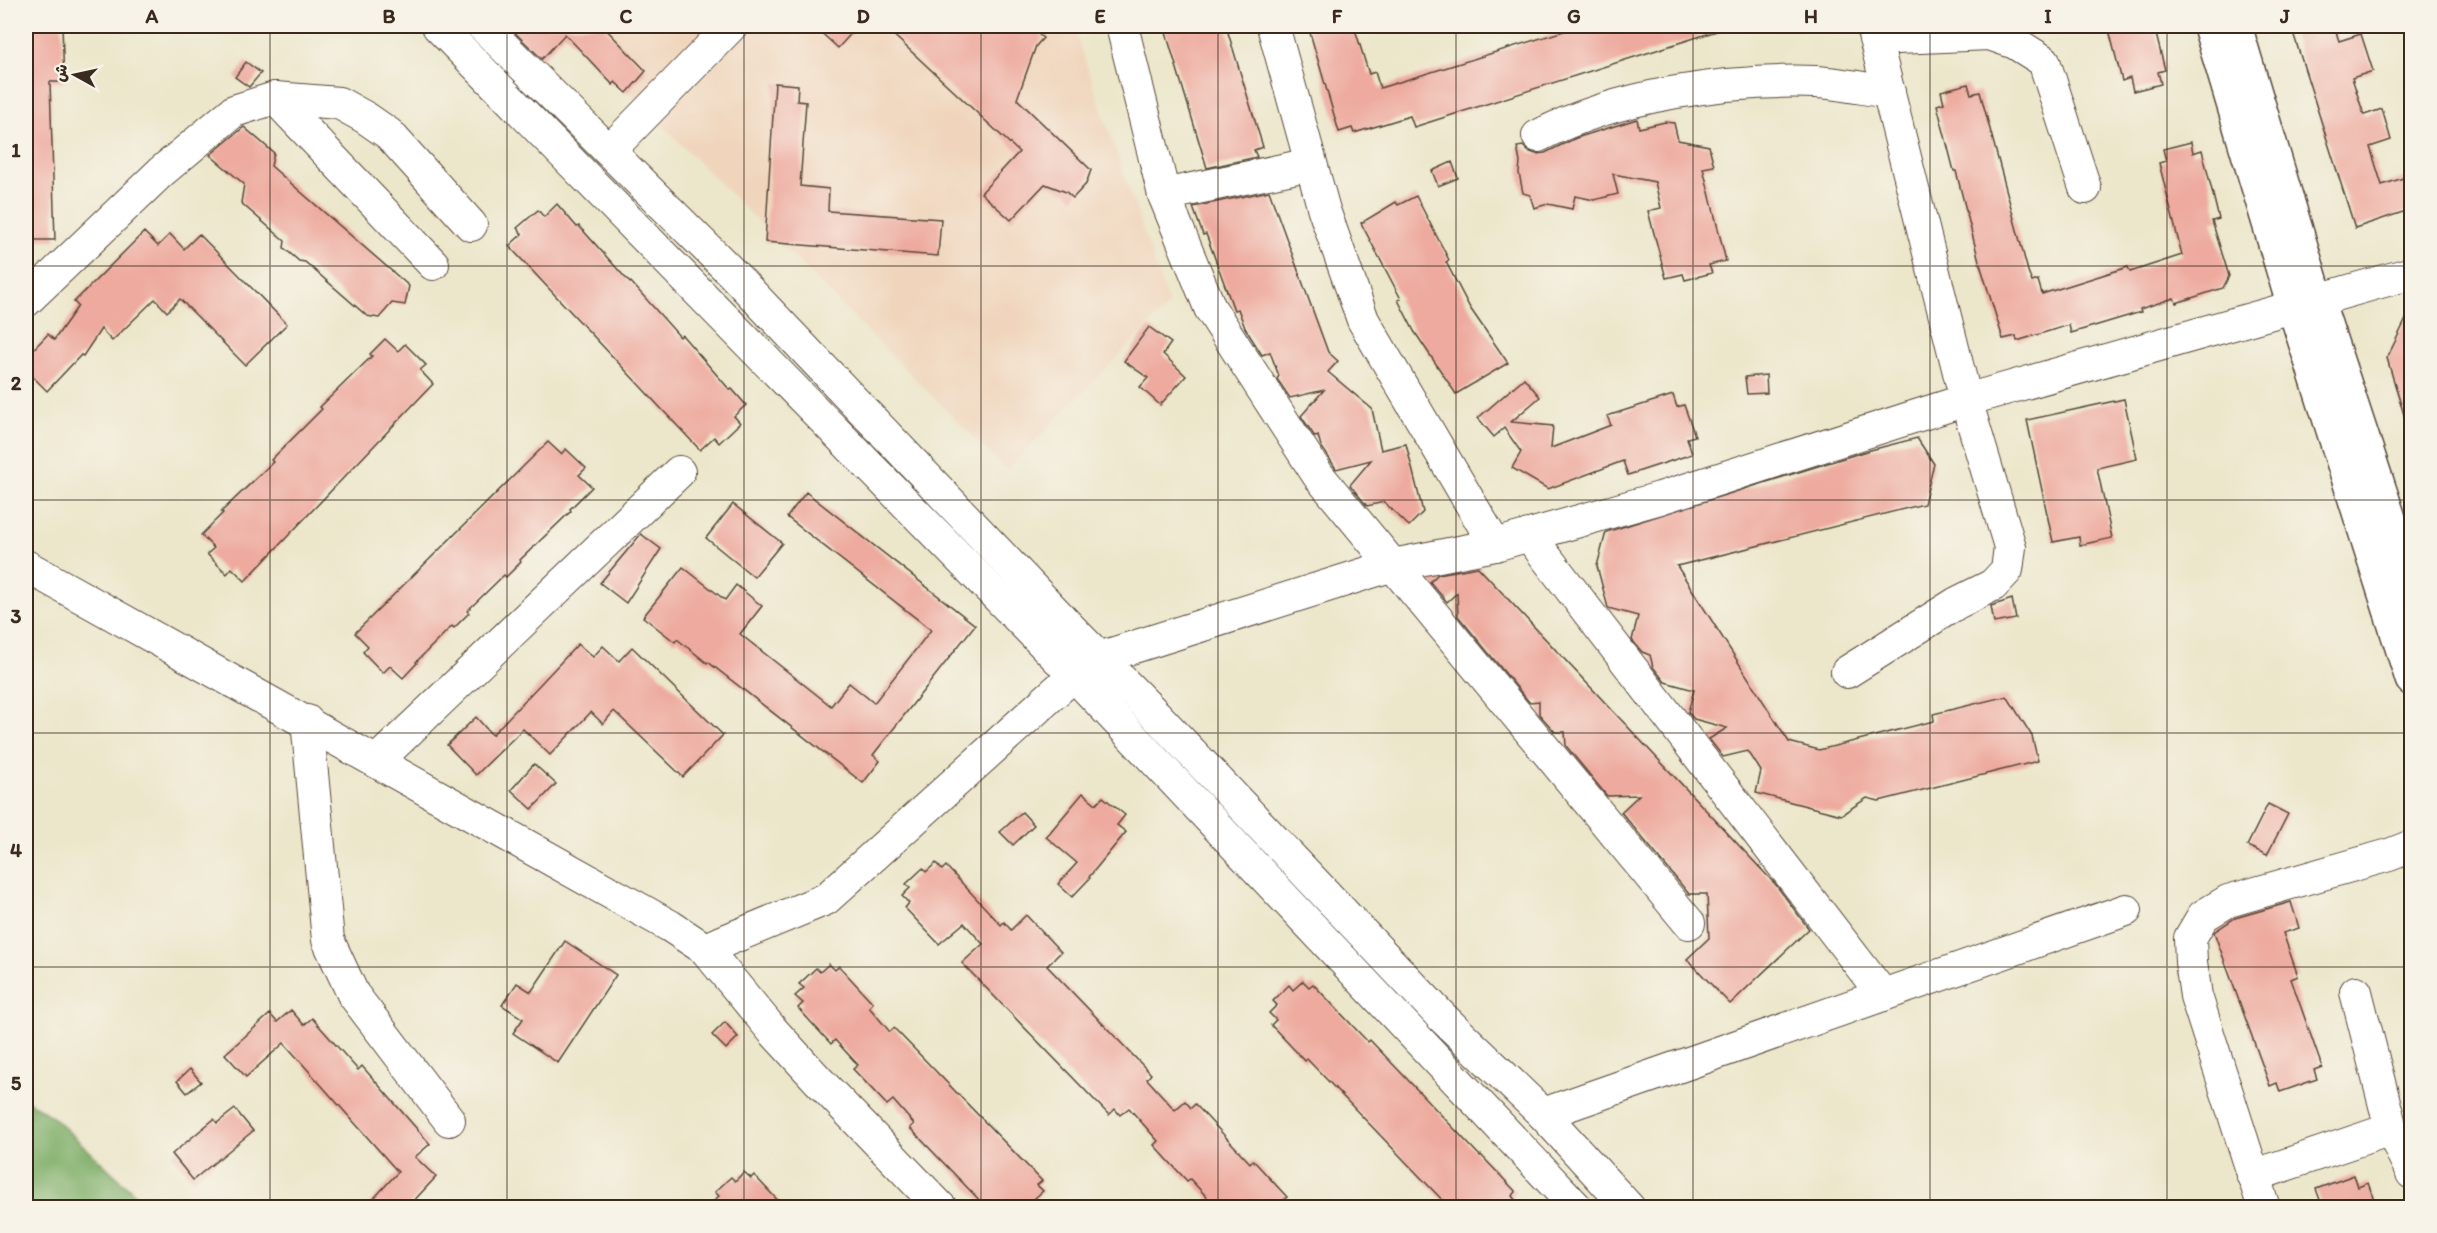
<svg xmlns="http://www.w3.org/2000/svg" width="2437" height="1233" font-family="Itim,'Playpen Sans Arabic',sans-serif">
<rect width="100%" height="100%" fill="#f7f3e8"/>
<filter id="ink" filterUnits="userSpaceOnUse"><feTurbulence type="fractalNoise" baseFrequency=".0167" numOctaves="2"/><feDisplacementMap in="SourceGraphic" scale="12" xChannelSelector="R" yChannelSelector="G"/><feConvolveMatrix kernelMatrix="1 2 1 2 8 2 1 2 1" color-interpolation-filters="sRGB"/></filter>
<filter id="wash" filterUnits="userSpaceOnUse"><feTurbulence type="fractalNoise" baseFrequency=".008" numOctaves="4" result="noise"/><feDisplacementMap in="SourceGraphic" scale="24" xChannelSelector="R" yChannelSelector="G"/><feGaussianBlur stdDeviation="1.35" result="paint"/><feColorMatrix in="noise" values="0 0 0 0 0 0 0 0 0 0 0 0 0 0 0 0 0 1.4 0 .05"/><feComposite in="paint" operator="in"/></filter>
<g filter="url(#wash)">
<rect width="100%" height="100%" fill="#ece6ca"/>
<polygon fill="#f0d5bc" points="599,26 1073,26 1169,305 1006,470 581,44"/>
<polygon fill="#7eae68" stroke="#5c6c43" stroke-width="1.5" points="26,1100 54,1118 149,1207 26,1207"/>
<g id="blocks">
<g fill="#eeaa9f">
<polygon points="26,26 62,26 64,82 50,82 55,240 26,240"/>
<polygon points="508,26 603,26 646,71 627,93 615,82 613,85 565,34 542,59"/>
<polygon points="814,26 858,26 838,48"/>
<polygon points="884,26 1029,26 1043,38 1036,46 1017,99 1091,170 1086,184 1073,198 1066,192 1045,184 1011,220 981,193 1019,152"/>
<polygon points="1164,26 1226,26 1263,147 1254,150 1257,157 1207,168"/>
<polygon points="1308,26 1354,26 1369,74 1375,72 1380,88 1580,26 1722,26 1723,29 1414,127 1410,116 1354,133 1352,128 1339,132"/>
<polygon points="2108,26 2154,26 2165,70 2158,72 2161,84 2133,91 2130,78 2122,81"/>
<polygon points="2291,26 2334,26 2339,41 2361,34 2373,71 2352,78 2364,115 2382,109 2391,140 2370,147 2382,185 2412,175 2412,209 2355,228"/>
<polygon points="246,62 261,73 249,87 235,77"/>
<polygon points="775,83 798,85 797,101 806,102 800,186 829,189 828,211 941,219 938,256 765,242"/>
<polygon points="1968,84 1971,94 1980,92 2028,271 2032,282 2038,280 2042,294 2128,267 2130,272 2182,255 2159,163 2166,161 2163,149 2191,142 2193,153 2202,150 2219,219 2212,221 2229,276 2223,288 2176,303 2174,298 2140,309 2141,312 2071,333 2069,325 2017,341 2016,336 2003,339 1979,261 1956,171 1954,171 1937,105 1944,103 1941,91"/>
<polygon points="1637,119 1639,128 1665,122 1674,123 1678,140 1709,146 1714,166 1703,168 1726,261 1709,265 1712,273 1685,280 1683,274 1666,278 1648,211 1661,208 1655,182 1613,174 1618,194 1594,200 1575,196 1572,209 1548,204 1534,208 1530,195 1523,193 1519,173 1520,162 1517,147 1523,146 1528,151 1536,154 1545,153 1576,138"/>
<polygon points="244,127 274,153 271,166 409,286 405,305 392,303 379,318 367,316 305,262 299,261 284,248 285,241 241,203 244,184 210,155"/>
<polygon points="1452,162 1458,178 1438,186 1432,171"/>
<polygon points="1269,191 1328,352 1338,361 1328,372 1372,409 1381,450 1406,444 1423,512 1409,526 1384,502 1367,506 1350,485 1371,460 1336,469 1333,464 1321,446 1318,436 1315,437 1301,416 1324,390 1290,398 1277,379 1279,376 1270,352 1262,355 1245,328 1238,309 1234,310 1206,234 1203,235 1193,207"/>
<polygon points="1416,196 1449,260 1446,262 1470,308 1508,363 1456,394 1414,331 1398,300 1401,299 1361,223 1396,202 1398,205"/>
<polygon points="557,204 577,227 579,226 630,283 631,282 680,337 682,335 730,390 732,389 746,405 734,416 740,423 719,443 714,437 700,450 509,246 522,234 517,228 538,210 544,217"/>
<polygon points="144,232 158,246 170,234 184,249 199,234 287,324 245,365 180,299 167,312 155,299 112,341 101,329 83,356 81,355 47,391 26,370 26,357 48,334 54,340 78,306 74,302"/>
<polygon points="2412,307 2412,424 2407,425 2387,358"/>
<polygon points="1149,327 1171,343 1163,354 1186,376 1160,405 1140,387 1148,378 1124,361"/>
<polygon points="385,339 398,351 405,344 426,365 420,370 433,384 245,581 232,568 227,574 207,554 214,548 201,535 223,513 221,512 273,462 271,460 322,409 320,407 372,356 370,354"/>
<polygon points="1766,375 1767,393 1747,394 1745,377"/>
<polygon points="1524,378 1540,397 1511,422 1553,426 1551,448 1611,425 1607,416 1673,395 1677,407 1684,405 1695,436 1687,438 1692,454 1628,475 1623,461 1548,489 1512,468 1521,452 1504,428 1494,437 1478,418"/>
<polygon points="2124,399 2137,459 2097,468 2112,538 2080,545 2079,537 2053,542 2027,420"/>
<polygon points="1917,438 1934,464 1924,504 1677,566 1789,742 1819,750 1934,721 1933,714 2007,696 2032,736 2038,761 1879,801 1867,798 1841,815 1756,793 1761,771 1748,751 1723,757 1709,739 1727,728 1694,719 1688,712 1694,690 1665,682 1653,667 1650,655 1642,652 1632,640 1638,616 1608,608 1597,566 1606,532 1863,452"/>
<polygon points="548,442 561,454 566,449 586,468 579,475 592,487 570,509 571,511 520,560 521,562 506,577 504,575 467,611 469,613 454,628 452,626 416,662 417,663 403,678 390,666 383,673 363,652 368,646 355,633"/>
<polygon points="806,492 975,625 873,755 880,761 863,783 708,662 707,663 677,639 675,642 643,617 683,567 725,600 736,585 762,606 740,634 831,706 849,683 874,703 931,630 787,517"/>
<polygon points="733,504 782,543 754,577 706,538"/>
<polygon points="641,534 661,549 626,603 600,583"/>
<polygon points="1478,567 1776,885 1809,929 1730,1004 1687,959 1709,938 1707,894 1689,894 1621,812 1639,795 1607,796 1566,746 1565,732 1555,732 1539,714 1539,701 1529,702 1458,616 1457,593 1447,602 1430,582 1438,574"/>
<polygon points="2012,599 2016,619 1994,623 1991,606"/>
<polygon points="578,644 593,657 603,646 619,661 632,647 723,735 683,777 614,711 603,724 591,712 550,755 523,729 476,775 447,745 476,717 492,735"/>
<polygon points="534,764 556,784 532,809 511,790"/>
<polygon points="1083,793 1096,804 1103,797 1125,815 1117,825 1126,832 1089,877 1090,878 1072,897 1058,884 1077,863 1046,837"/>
<polygon points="2268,804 2288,814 2267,855 2247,846"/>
<polygon points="1022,812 1034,825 1013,845 1000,832"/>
<polygon points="936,863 942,870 946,866 1001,925 1004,922 1011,930 1026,915 1061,952 1047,966 1151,1074 1147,1079 1175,1110 1185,1101 1191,1108 1195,1104 1250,1163 1253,1160 1287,1197 1276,1208 1217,1208 1190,1179 1187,1181 1154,1145 1158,1141 1129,1108 1120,1115 1115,1109 1109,1115 962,963 983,944 964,923 939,944 905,908 909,903 902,896 910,888 906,884 923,868 926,872"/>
<polygon points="2291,902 2299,928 2283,933 2298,976 2291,979 2322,1067 2314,1070 2317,1079 2280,1092 2277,1083 2270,1086 2214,932 2235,918"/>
<polygon points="565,941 616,975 558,1063 513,1033 523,1019 502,1005 517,983 531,992"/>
<polygon points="829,964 835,970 839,966 873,1003 869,1007 890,1032 894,1028 1042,1181 1037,1185 1043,1191 1035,1198 1044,1208 987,1208 910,1128 914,1124 893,1100 887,1105 853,1069 858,1065 835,1040 831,1044 798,1008 803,1003 795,996 804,988 799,984 816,968 820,972"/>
<polygon points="1303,981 1309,987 1313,984 1368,1042 1370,1040 1480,1156 1481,1155 1516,1192 1512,1196 1522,1208 1450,1208 1307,1059 1305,1061 1271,1025 1276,1020 1269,1013 1277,1005 1273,1001 1289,985 1293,990"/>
<polygon points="291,1010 304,1025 312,1018 358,1070 362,1066 430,1144 415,1157 436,1177 407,1208 365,1208 398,1172 284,1043 246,1077 225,1054 270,1014 277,1022"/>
<polygon points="725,1022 738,1037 726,1049 712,1035"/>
<polygon points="190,1069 201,1082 187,1093 177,1081"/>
<polygon points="235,1109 253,1131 193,1180 172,1154 214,1119 217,1123"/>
<polygon points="744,1172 751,1178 754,1175 785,1208 707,1208 719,1196 715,1192 731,1177 735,1181"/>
<polygon points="2354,1175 2358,1187 2368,1183 2377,1208 2323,1208 2316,1189"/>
</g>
</g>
</g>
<g filter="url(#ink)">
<use href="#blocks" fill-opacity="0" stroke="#564638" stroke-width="1.5"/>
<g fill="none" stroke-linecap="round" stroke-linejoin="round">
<defs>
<g id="minor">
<polyline points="438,26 1074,675 1577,1208"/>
<polyline points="483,26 732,273 1078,636 1156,715 1441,1016 1543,1114 1629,1208"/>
<polyline points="1122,26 1164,195 1311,164"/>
<polyline points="1273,26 1324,210 1363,320 1495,545"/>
<polyline points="1875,39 1989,34 2015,43 2044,61 2085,188"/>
<polyline points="275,98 433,264"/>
<path d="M1538,136C1617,95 1728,79 1816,82C1840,83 1865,89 1889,92"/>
<polyline points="609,151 731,26"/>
<polyline points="1164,195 1210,308 1318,475 1689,923"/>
<polyline points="26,301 161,172 234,111 275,98 339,103 366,118 389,134 471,225"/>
<polyline points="1529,535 1883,995"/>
<polyline points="26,566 670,926 705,949 826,899 1074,675 1099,658 1393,565 1495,545 1660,498 1966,400 2412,273"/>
<polyline points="1847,672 1957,603 1993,585 2007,570 2010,547 1966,400 1872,26"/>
<polyline points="307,721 328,940 353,994 449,1120"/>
<polyline points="377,761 679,472"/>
<polyline points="705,949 773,1031 818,1080 941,1208"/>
<polyline points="2356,992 2391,1129"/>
<polyline points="1543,1114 2126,910"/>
<polyline points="2253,1176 2391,1129 2412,1173"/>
<polyline points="2264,1208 2196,996 2191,962 2190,938 2203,916 2228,901 2389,855 2412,846"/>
</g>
<g id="major">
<polyline points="2210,26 2294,307 2412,679"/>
<polyline points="2235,26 2317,300 2412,588"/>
</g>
</defs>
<use href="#minor" stroke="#564638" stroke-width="34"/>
<use href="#major" stroke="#564638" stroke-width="36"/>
<polyline stroke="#564638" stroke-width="4" stroke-dasharray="4.5 4.5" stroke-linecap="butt" points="2262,29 2274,26"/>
<use href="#minor" stroke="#fff" stroke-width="32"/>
<use href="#major" stroke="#fff" stroke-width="33"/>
</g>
</g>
<path fill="none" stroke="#3b2a1e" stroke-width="1.5" stroke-opacity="0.55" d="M270,26V1208M507,26V1208M744,26V1208M981,26V1208M1218,26V1208M1456,26V1208M1693,26V1208M1930,26V1208M2167,26V1208M26,266H2412M26,500H2412M26,733H2412M26,967H2412"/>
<rect width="2437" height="1233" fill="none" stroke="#f7f3e8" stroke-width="66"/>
<g transform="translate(75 75) rotate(278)" stroke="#f7f3e8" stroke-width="4.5" paint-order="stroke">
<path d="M0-4.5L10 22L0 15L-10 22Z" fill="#3b2a1e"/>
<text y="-9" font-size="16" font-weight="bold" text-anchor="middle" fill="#3b2a1e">ش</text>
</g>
<rect x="33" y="33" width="2371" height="1167" fill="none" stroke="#3b2a1e" stroke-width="2"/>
<g font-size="20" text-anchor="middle" font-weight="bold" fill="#3b2a1e">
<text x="152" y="23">A</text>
<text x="389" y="23">B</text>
<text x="626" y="23">C</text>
<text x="863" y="23">D</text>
<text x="1100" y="23">E</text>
<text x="1337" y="23">F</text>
<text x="1574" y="23">G</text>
<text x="1811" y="23">H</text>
<text x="2048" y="23">I</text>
<text x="2285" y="23">J</text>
<text x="16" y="157">1</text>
<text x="16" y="390">2</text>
<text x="16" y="623">3</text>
<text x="16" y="857">4</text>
<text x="16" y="1090">5</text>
</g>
</svg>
